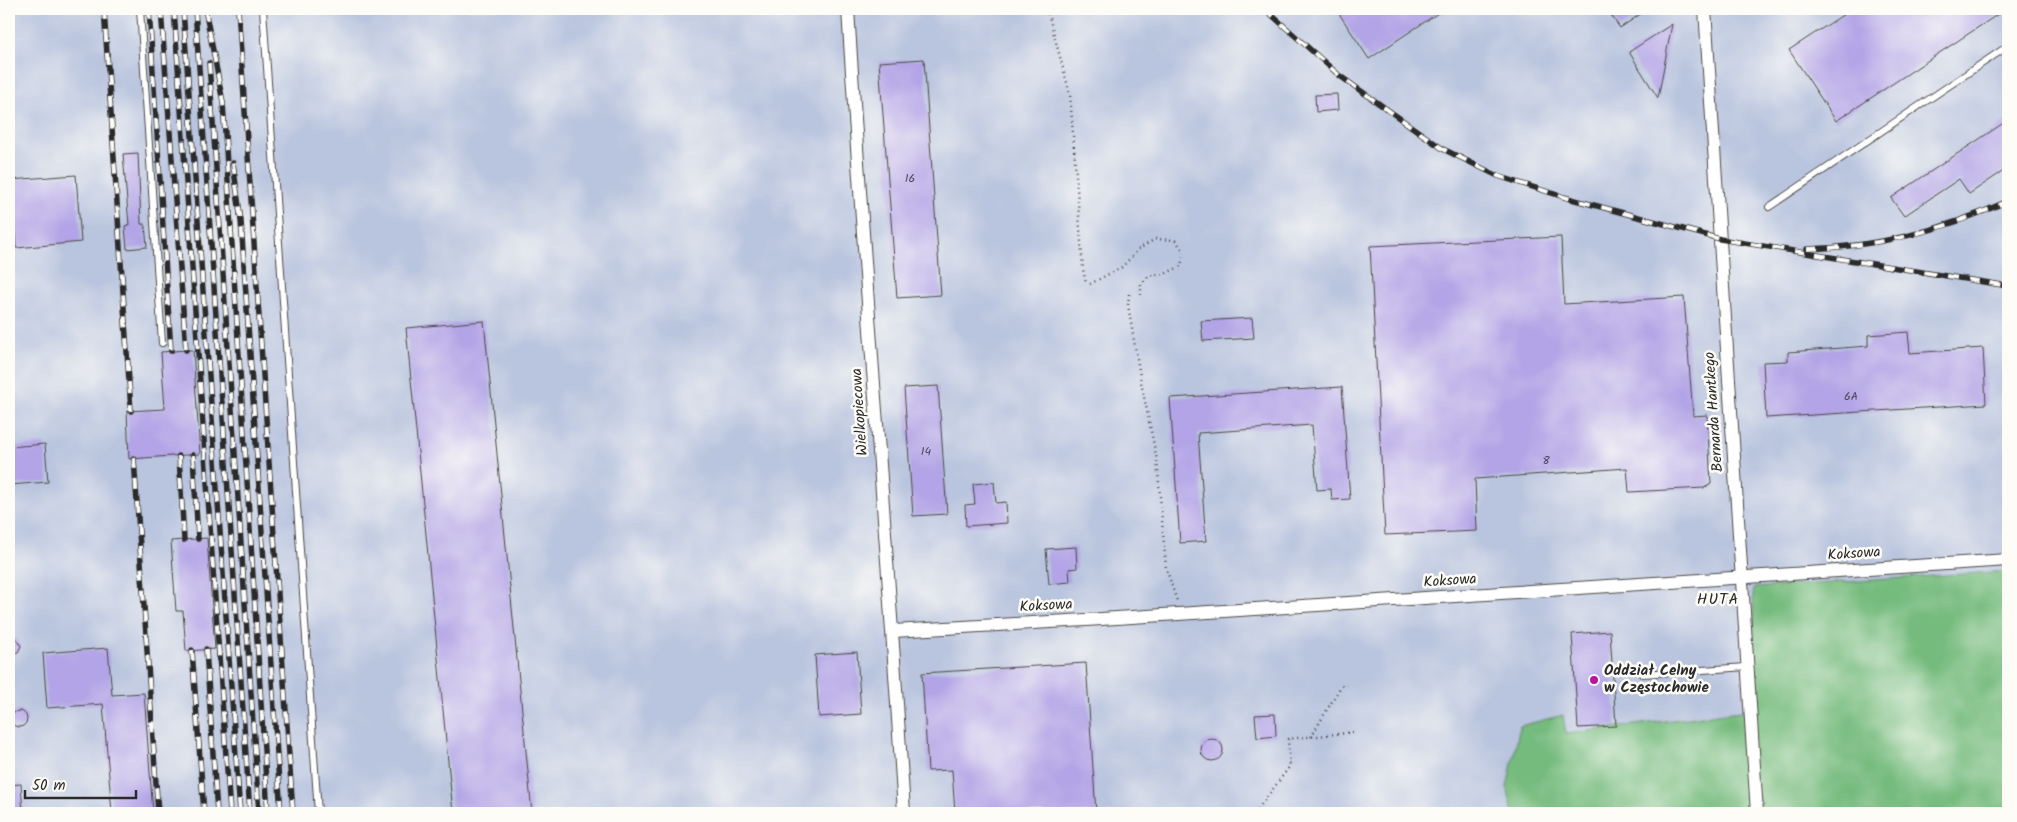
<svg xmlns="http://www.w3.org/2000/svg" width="2017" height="822" font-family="Kalam,sans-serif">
<rect width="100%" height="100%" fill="#fdfcf7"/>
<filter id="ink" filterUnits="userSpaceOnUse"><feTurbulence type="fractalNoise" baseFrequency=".02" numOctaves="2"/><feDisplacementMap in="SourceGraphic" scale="10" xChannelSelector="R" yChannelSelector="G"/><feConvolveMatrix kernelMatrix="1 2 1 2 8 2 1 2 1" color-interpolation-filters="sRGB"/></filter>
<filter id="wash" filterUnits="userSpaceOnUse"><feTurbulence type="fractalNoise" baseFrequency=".0096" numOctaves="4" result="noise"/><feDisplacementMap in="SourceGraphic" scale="20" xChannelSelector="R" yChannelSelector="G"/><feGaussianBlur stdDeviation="1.12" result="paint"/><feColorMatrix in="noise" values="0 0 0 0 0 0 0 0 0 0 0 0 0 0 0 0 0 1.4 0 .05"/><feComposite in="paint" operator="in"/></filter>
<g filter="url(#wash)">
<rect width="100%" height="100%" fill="#f7edda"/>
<rect fill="#b9c4de" x="9" y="9" width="1999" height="804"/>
<polygon fill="#76bb7e" stroke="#507354" points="2008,571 2008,813 1513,813 1507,787 1520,726 1563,715 1566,734 1756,709 1753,588"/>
<g id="blocks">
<g fill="#b2a4e6">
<polygon points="1336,9 1444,9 1369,59"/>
<polygon points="1607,9 1648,9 1620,28"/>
<polygon points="1852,9 2006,9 1836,121 1789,50"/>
<polygon points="1672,24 1658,98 1629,52"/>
<polygon points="924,59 941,295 897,298 879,62"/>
<polygon points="1337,94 1338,110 1316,112 1315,95"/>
<polygon points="2008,120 2008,168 1969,194 1959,179 1904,216 1891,198"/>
<polygon points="138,153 141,224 145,224 147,247 127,249 125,226 129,225 123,154"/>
<polygon points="76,175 81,242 16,248 10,180"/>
<polygon points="1561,237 1564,304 1684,297 1693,416 1707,415 1711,484 1704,488 1629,492 1627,468 1475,479 1477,531 1385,535 1370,246"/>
<polygon points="1252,318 1254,338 1203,341 1201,321"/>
<polygon points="484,321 532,813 453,813 406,328"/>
<polygon points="1908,332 1910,353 1983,348 1986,404 1766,418 1763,362 1788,361 1788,352 1868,346 1868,335"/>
<polygon points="186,350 193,350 200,454 129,459 127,411 165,409 161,352"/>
<polygon points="938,386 947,514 913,516 904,388"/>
<polygon points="1342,387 1350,499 1332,500 1331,489 1317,490 1312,425 1198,433 1206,541 1180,543 1170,398"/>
<polygon points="45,444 48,482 9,485 9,447"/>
<polygon points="994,482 996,503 1006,502 1007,523 966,526 965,505 975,504 973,484"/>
<polygon points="207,538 215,649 186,651 183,611 176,611 171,541"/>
<polygon points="1076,547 1077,568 1069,569 1070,582 1049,584 1046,549"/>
<polygon points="1610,631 1616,726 1578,728 1572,634"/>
<polygon points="9,635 18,640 21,646 18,652 9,655"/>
<polygon points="108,648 112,695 144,693 153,813 112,813 103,704 47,708 43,653"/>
<polygon points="857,652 861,714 819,717 815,655"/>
<polygon points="1086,663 1096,813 955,813 952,770 928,771 922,673"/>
<circle cx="19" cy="719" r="8"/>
<polygon points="1275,714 1276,736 1257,738 1255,715"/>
<circle cx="1212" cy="750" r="11"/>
<polygon points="21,784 23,813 9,813 9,785"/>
</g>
</g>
</g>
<g filter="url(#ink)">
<use href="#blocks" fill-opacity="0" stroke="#4a4845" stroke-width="1"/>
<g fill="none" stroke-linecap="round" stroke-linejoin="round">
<defs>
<g id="lane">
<polyline points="140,9 162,343"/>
<polyline points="263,9 318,813"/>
<polyline points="1769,207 2008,46"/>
<polyline points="1642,674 1747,667"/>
</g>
<g id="street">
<path d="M848,9C864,277 888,545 904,813"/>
<polyline points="1705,9 1757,813"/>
<polyline points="893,631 1086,620 2008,560"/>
</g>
</defs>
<use href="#lane" stroke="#4a4845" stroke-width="8"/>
<use href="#street" stroke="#4a4845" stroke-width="14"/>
<g stroke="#4a4845" stroke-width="2.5" stroke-dasharray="1 4" stroke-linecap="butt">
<polyline points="1047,9 1070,94 1083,269 1086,284"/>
<polyline points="1090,284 1122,267 1139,249 1155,239 1175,240 1184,251 1181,266 1165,274 1149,276 1141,284 1141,295"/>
<polyline points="1129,294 1128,305 1141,382 1157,460 1166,568 1177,601"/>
<polyline points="1311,737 1341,686 1347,685"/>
<polyline points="1255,813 1290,766 1288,739 1356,732"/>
</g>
<use href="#lane" stroke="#fff" stroke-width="6"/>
<use href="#street" stroke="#fff" stroke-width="12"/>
<defs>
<g id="rail">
<polyline points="104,9 131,411"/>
<polyline points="149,9 171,351"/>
<polyline points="161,9 186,350"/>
<polyline points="174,9 230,813"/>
<polyline points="183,9 240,813"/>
<polyline points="195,9 250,813"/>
<polyline points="205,9 223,102 268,813"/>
<polyline points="238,9 293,813"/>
<polyline points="1265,9 1340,76 1443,149 1498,176 1564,197 1720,239 2008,286"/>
<polyline points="209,63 259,813"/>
<polyline points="233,163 241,221 281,813"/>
<path d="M1807,249C1878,247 1944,230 2008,201"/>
<polyline points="193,455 198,539"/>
<polyline points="179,456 184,540"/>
<polyline points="134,458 158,813"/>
<polyline points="206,649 217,813"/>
<polyline points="192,650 204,813"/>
</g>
</defs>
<use href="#rail" stroke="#2b2b2b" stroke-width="5.5"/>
<use href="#rail" stroke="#fdfcf7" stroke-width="4" stroke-dasharray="11" stroke-linecap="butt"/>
</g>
</g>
<circle fill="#b5179e" stroke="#fdfcf7" stroke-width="2" cx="1594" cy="680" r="5"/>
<g text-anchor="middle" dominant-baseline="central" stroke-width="5" stroke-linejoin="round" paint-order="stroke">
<g font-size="12" fill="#4d495a">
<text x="910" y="178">16</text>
<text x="1851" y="396">6A</text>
<text x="926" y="451">14</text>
<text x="1546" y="460">8</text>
</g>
<g font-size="15" fill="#2b2b2b" stroke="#fdfcf7">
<text transform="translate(860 412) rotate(-94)">Wielkopiecowa</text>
<text transform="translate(1714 412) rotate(-94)">Bernarda Hantkego</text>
<text transform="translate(1854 554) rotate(-4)">Koksowa</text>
<text transform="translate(1450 581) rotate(-4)">Koksowa</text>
<text transform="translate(1046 606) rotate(-3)">Koksowa</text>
</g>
<g font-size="15" font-weight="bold" fill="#2b2b2b" stroke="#fdfcf7" text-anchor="start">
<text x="1604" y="671">Oddział Celny<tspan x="1604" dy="17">w Częstochowie</tspan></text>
</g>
<g font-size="16" letter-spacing="1" fill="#2b2b2b" stroke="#fdfcf7">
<text x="1718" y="599">HUTA</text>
</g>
</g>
<rect width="2017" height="822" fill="none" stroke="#fdfcf7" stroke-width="30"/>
<path d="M25 790v8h111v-8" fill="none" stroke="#2b2b2b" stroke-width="2.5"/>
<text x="32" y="790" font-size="15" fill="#2b2b2b" stroke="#fdfcf7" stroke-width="4" paint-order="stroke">50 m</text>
</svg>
